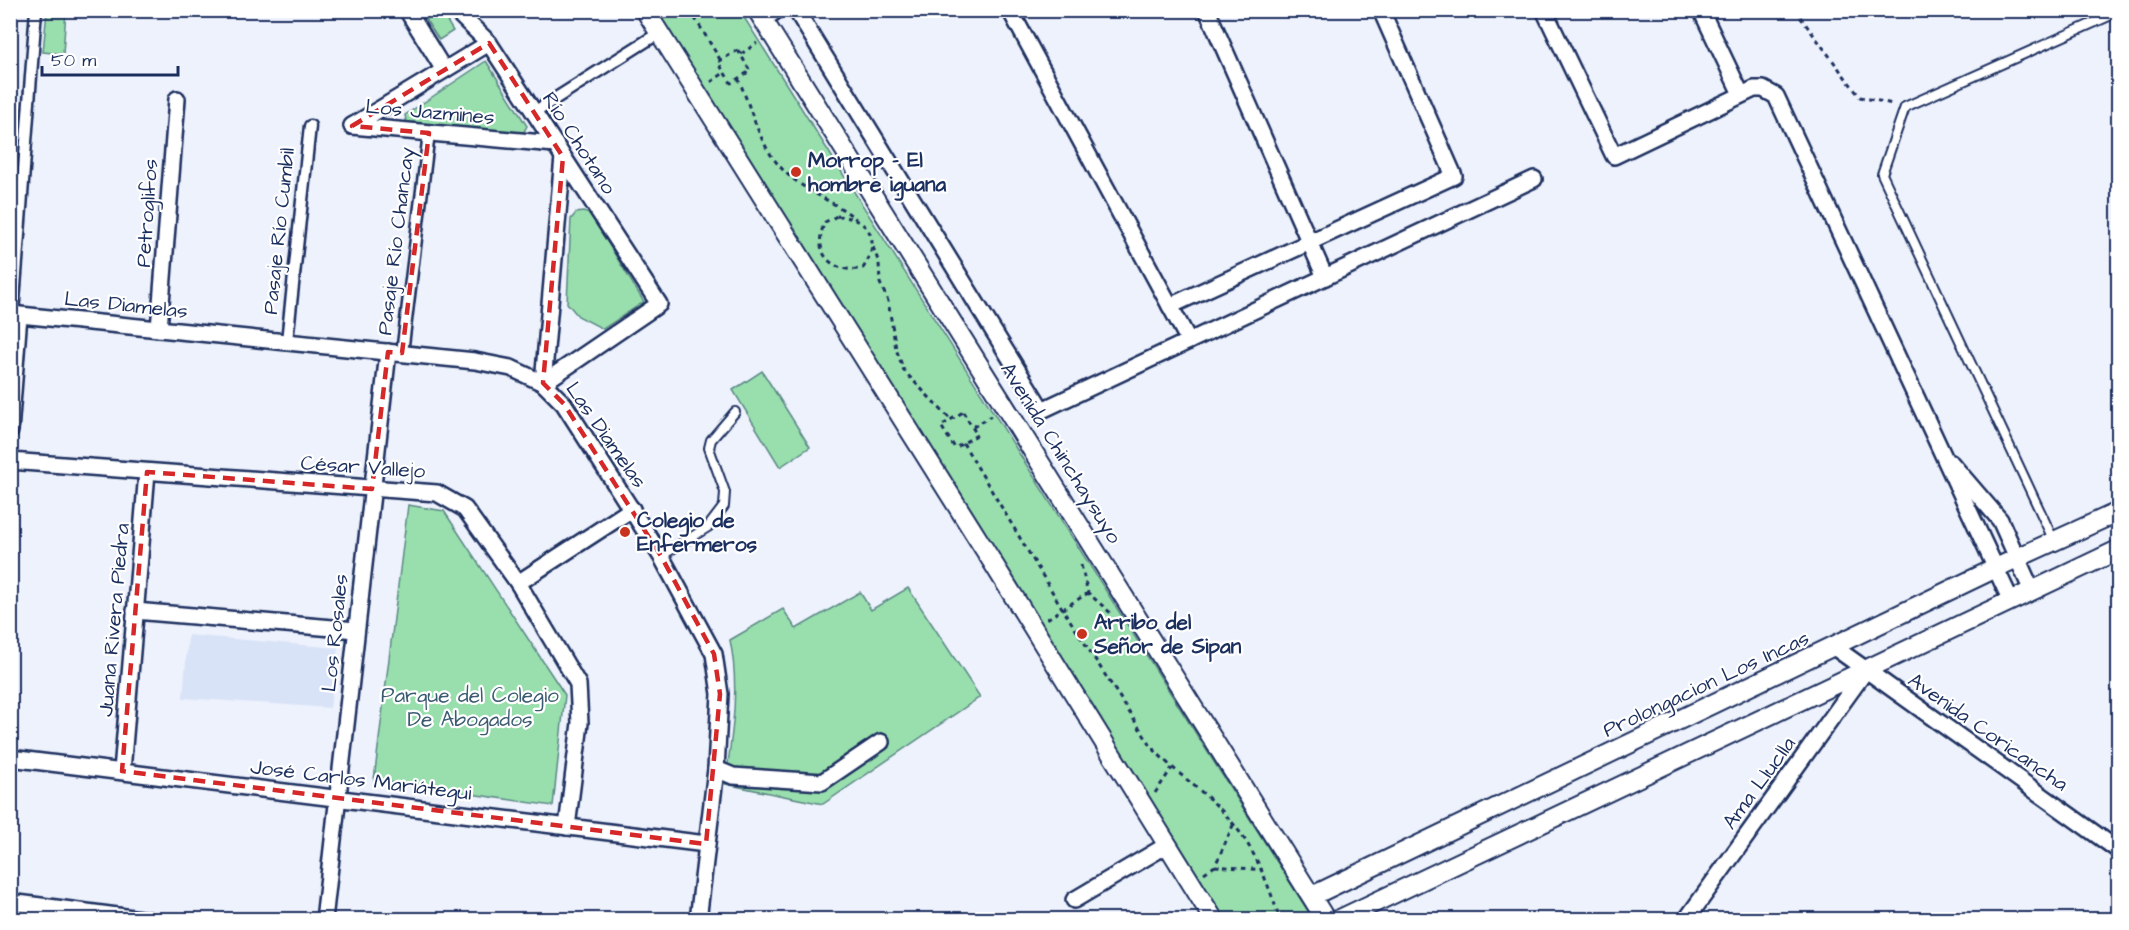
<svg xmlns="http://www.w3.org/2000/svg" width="2129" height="930" font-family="'Architects Daughter',sans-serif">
<rect width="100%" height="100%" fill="#eef2fc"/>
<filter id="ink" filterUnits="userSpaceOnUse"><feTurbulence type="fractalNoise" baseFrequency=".0167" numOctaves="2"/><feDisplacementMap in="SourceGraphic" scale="12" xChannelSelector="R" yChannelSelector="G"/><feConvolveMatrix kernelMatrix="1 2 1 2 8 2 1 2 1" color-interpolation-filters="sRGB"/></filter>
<g filter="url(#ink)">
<polygon fill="#d9e3f8" points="188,635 338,648 330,708 183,698"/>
<g fill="#99dfad" stroke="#5a8786" stroke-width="1.5">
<polygon points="47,11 66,11 63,54 43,52"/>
<polygon points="420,11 441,11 453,31 439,40"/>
<polygon points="657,11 740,11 1313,919 1225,919"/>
<polygon points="486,61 527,126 522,135 407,125 405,115"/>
<polygon points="583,212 590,214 644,302 603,329 578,316 567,303 571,219 576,213"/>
<polygon points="762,371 810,447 780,467 733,390"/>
<polygon points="408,505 444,511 565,695 553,806 374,780"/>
<path d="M908,588L980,697L823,804L725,784C732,736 740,688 730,640L783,609L796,629L860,592L871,610Z"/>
</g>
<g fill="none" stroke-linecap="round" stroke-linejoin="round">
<defs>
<g id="service">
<polyline points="2054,541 1882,174 1905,107 2118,12"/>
<polyline points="661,556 708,527 724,506 725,492 709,448 711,440 735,412"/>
</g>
<g id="pedestrian">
<polyline points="534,112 659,33"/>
<polyline points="13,314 36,10"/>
<polyline points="287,341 310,126"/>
<polyline points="402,353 429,133"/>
</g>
<g id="minor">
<polyline points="407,10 444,70"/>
<polyline points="455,10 489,43 659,304 543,383"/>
<polyline points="796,10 1042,410 1534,179"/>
<polyline points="1010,10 1189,341"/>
<polyline points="1207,10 1325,277"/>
<polyline points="1544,10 1614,156 1754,89 1763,89 1776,96 2011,601"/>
<polyline points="1701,10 1741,94"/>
<polyline points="763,20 777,10"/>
<polyline points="352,126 555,144"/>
<polyline points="352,126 489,43"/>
<polyline points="1170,306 1454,176 1381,10"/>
<polyline points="10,314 475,361 511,368 543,383 564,404 661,556 714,654 720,694 716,769 698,920"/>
<polyline points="159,329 177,99"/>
<polyline points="543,383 563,157"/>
<polyline points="10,431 19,315"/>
<polyline points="10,461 437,493 465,509 518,583 578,684 580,723 567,827"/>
<polyline points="1951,463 2000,520 2032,591"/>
<polyline points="518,583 632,509"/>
<polyline points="135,611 356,630"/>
<polyline points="1834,647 2118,850"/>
<polyline points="10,758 706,844"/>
<polyline points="716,769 733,776 822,782 881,742"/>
<polyline points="122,771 147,472"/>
<polyline points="1074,900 1167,845"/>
<polyline points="10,902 148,920"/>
<polyline points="324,920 388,352"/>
<polyline points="1686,920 1866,670"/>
</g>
<g id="tertiary">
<polyline points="645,10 988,555 1214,920"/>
<polyline points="757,10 1326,920"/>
<polyline points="1312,896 2017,558 2118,512"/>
<polyline points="1338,920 2118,550"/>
</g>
</defs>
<use href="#service" stroke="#1b2f5e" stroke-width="12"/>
<use href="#pedestrian" stroke="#1b2f5e" stroke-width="15"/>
<use href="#minor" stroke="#1b2f5e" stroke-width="20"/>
<use href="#tertiary" stroke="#1b2f5e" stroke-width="22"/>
<g stroke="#1b2f5e" stroke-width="3" stroke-dasharray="4.5 4.5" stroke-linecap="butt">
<polyline points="690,10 721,61"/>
<polyline points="1795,10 1860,97 1893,104"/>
<polygon points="738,50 750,71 731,83 718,62"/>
<polyline points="741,54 757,43"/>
<path d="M738,78C756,119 760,157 800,184C819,197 839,205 856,219"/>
<polyline points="711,82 724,73"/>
<path d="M837,216C870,218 882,241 863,268C832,275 811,252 825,222Z"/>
<polyline points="873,247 879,263 880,283 888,301 896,349 904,371 951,420"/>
<polygon points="963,412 977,435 955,448 941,426"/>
<polyline points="973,427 991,416"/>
<path d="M963,443L1062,608L1151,746C1167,765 1187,779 1205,795C1248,832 1263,868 1280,920"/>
<polyline points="1081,565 1088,593 1113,615"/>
<polyline points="1047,619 1088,593"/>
<polyline points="1155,793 1172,768"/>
<polyline points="1215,866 1263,870"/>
<polyline points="1204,873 1215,866 1234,823"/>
</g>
<use href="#service" stroke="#fff" stroke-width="8"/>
<use href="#pedestrian" stroke="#fff" stroke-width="10"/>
<use href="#minor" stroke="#fff" stroke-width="15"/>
<use href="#tertiary" stroke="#fff" stroke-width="18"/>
</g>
</g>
<path fill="none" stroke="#d62828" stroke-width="4.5" stroke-dasharray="12 8" stroke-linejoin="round" d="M489,43L563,157L543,383L564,404L661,556L714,654L720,694L706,844L122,771L147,472L372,489L388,352L402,353L429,133L352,126Z"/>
<g fill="#c8321e" stroke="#fff" stroke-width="2">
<circle cx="796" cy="172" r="6"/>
<circle cx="625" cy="532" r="6"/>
<circle cx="1082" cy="634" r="6"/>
</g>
<g text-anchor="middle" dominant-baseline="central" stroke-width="4.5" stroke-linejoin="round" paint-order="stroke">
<g font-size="21" fill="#1b2f5e" stroke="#fff">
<text transform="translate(430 112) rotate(5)">Los Jazmines</text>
<text transform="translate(579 143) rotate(57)">Río Chotano</text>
<text transform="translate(147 213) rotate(-86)">Petroglifos</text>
<text transform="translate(279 231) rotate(-84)">Pasaje Río Cumbil</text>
<text transform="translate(396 241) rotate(-83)">Pasaje Río Chancay</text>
<text transform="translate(126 305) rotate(6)">Las Diamelas</text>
<text transform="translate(606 435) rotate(55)">Las Diamelas</text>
<text transform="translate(1061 453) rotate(58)">Avenida Chinchaysuyo</text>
<text transform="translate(363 467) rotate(4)">César Vallejo</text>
<text transform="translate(114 620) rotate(-85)">Juana Rivera Piedra</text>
<text transform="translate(335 633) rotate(-84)">Los Rosales</text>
<text transform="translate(1706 684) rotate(-25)">Prolongacion Los Incas</text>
<text transform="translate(1988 732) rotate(35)">Avenida Coricancha</text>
<text transform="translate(361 780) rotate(7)">José Carlos Mariátegui</text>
<text transform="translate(1759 783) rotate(-54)">Ama Lluclla</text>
</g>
<g font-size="21" font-weight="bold" fill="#1b2f5e" stroke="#fff" text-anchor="start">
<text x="808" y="160">Morrop - El<tspan x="808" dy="24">hombre iguana</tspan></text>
<text x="637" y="520">Colegio de<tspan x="637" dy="24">Enfermeros</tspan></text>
<text x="1094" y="622">Arribo del<tspan x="1094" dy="24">Señor de Sipan</tspan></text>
</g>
<g font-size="21" fill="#3a5b72" stroke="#fff">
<text x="470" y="695">Parque del Colegio<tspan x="470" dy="24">De Abogados</tspan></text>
</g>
</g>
<rect width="2129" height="930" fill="none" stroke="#fff" stroke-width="36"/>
<rect x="18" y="18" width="2093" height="894" fill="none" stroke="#1b2f5e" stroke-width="2" filter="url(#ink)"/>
<path d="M42 66v9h136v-9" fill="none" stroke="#1b2f5e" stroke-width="3"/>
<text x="51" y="66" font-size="18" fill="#1b2f5e" stroke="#ffffff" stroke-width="4.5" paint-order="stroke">50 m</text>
</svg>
